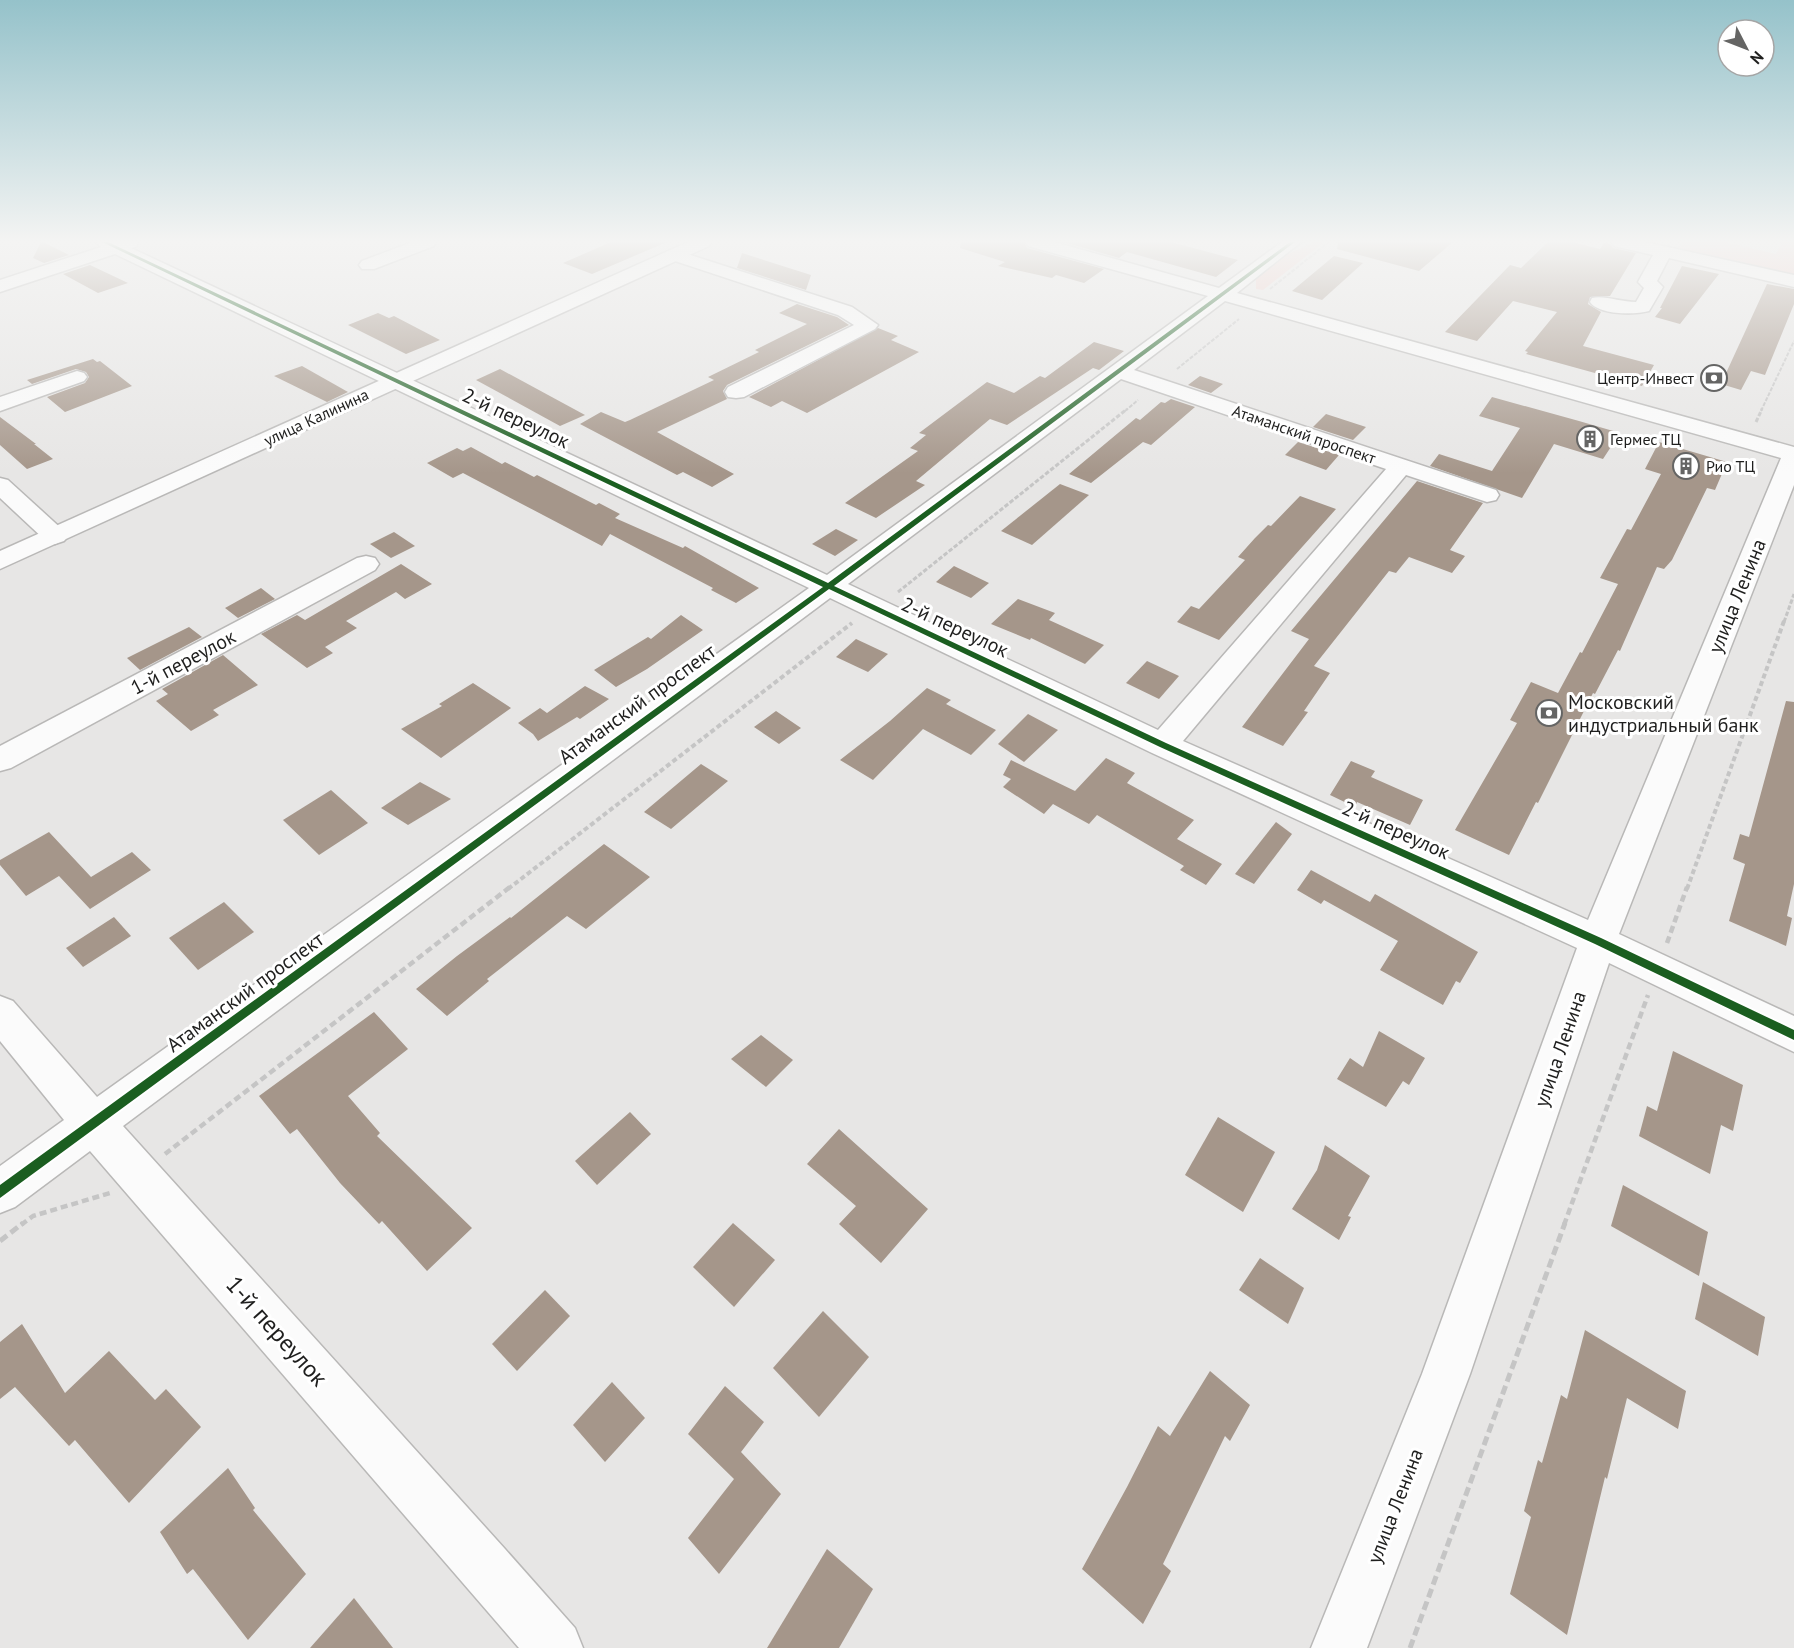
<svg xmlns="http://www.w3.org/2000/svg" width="1794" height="1648" font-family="'PT Sans',sans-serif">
<rect width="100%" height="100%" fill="#e7e6e5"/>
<g fill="#efc8c3">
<polygon points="1314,242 1323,243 1263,290 1256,289 1256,278 1288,254"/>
<polygon points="1682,242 1725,242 1776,254 1782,242 1794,242 1794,277 1676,251"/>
</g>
<g fill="#a5968a">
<polygon points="41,242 43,242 69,255 44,263 33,258"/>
<polygon points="611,242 667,242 592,274 563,263"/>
<polygon points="961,242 1024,242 1027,248 1104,269 1084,283 1056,275 1052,278 998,266 1005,262 960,248"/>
<polygon points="1063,242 1171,242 1238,260 1216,277 1127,252 1119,258"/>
<polygon points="1338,242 1453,242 1419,271 1337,249"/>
<polygon points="1548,242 1572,242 1600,249 1604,243 1610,244 1613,248 1636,253 1610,296 1590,297 1588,304 1601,312 1583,346 1654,365 1642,386 1526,354 1528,352 1525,351 1557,312 1513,301 1477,341 1445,332 1510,265 1521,268"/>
<polygon points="742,253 811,275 806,290 737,268"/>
<polygon points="1334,256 1363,263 1322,300 1292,291"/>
<polygon points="90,265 128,283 98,293 63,274"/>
<polygon points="1682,266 1719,274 1680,324 1655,317 1662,308 1660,308"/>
<polygon points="1767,284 1794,289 1794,304 1765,375 1751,371 1741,390 1721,384"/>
<polygon points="797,304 837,317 849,325 727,385 723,391 727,399 657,432 734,474 712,487 683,472 677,475 580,424 601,412 625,422 630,420 714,380 708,377 759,352 755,350 807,324 779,313"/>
<polygon points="378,313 389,318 394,316 440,340 406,354 348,325"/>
<polygon points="878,328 898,336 891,340 919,352 807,413 782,401 771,407 749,397"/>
<polygon points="1094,342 1124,351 1099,370 1093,368 1007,425 990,419 916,481 925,485 876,518 845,503 918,451 910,448 926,435 919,433 987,382 1014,393 1040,376 1045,378"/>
<polygon points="93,359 97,362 100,361 132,386 65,412 47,397 85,383 89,377 86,372 76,369 32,384 27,380"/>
<polygon points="302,366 348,392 327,402 274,376"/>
<polygon points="500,369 585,415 560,426 476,380"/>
<polygon points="1200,376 1223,384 1211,393 1188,385"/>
<polygon points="1492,397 1579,421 1620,433 1603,459 1554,444 1522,498 1430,466 1439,454 1492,471 1520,428 1479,416"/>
<polygon points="1171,399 1195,407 1151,445 1143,442 1091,483 1069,474 1136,418 1140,420 1161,402 1165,403"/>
<polygon points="1326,414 1366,427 1353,440 1313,427"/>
<polygon points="0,417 36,444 34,444 53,459 27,469 0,445"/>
<polygon points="1298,442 1339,455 1326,470 1285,455"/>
<polygon points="1659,442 1727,462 1715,490 1707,488 1672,560 1664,569 1657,567 1620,651 1618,650 1595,694 1593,693 1538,803 1536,802 1509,855 1455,830 1517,723 1510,720 1531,682 1558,693 1580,652 1582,653 1618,584 1600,578 1627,529 1631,530 1661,474 1645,469"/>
<polygon points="471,447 502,464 505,462 534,477 537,475 596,505 599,503 620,514 615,518 683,548 685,546 759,588 736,603 711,590 713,588 610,534 602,546 463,473 453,478 427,463 457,448 463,451"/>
<polygon points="1417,481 1483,503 1450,550 1465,556 1452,573 1409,557 1396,573 1389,571 1314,666 1330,673 1304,711 1308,712 1283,746 1242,727 1309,639 1291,631"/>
<polygon points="1060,484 1089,495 1032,545 1001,531"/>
<polygon points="1300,496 1336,509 1219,640 1177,622 1191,606 1199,609 1245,560 1238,557 1255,538 1268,525 1271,526"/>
<polygon points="836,529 858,540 835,556 812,544"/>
<polygon points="394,532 415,546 391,558 370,544"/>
<polygon points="401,564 432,584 405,599 396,592 346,621 357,628 325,647 333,653 307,668 261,634 297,615 305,620"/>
<polygon points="954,566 989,583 971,598 936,582"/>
<polygon points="261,588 275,599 238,618 225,608"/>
<polygon points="1018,599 1055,613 1049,620 1104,645 1085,664 1031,638 1030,640 991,624"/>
<polygon points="681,615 703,630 647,669 616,687 594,670 648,637 651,639"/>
<polygon points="189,627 202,637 140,670 127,658"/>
<polygon points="856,639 888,654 868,672 836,657"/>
<polygon points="223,655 258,685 213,710 219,715 191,731 156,701 168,694 162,689"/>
<polygon points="1147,661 1179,676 1159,699 1126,683"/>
<polygon points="473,683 511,708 441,758 401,729 442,706 439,704"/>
<polygon points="585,686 609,699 580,719 577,717 538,741 533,734 518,723 540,708 547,713"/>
<polygon points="927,688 951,700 946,704 996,730 971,755 923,729 873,780 840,760 890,721"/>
<polygon points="1786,701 1794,702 1794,884 1787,916 1792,918 1786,946 1729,921 1745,864 1733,859 1740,834 1749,837"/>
<polygon points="776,711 801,728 779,744 754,727"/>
<polygon points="1028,714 1058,730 1024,762 998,744"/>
<polygon points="1106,758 1135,773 1127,783 1194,820 1177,839 1222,864 1206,885 1180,870 1184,866 1097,815 1089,824 1053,804 1044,814 1003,787 1011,779 1003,775 1011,760 1075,791"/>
<polygon points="1351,761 1375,771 1371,777 1423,800 1410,825 1357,802 1355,807 1330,795"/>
<polygon points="701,764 728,781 671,829 644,812"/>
<polygon points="420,782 451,799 408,825 381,808"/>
<polygon points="331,790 368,823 319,855 283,820"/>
<polygon points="1276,822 1292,834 1254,884 1235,874"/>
<polygon points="49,832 91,877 132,852 151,870 90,909 59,876 26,896 0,865 0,860"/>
<polygon points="604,844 650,877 586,929 567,916 487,979 489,981 447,1016 416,989 457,956 510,917 511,918"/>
<polygon points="1311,870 1370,902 1375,894 1478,952 1460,983 1456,981 1443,1005 1380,970 1398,941 1324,900 1321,904 1297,890"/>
<polygon points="224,902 254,932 198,970 169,938"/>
<polygon points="114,917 131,936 83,967 66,948"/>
<polygon points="374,1012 408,1049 348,1096 380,1133 377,1136 472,1228 427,1271 382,1221 379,1224 340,1183 297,1129 290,1134 259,1096"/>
<polygon points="1379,1031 1425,1058 1409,1085 1403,1081 1386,1107 1337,1079 1350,1058 1363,1067"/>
<polygon points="761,1035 793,1060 766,1087 731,1059"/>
<polygon points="1673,1051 1743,1085 1733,1131 1721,1125 1710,1174 1639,1136 1647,1106 1657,1111"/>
<polygon points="630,1112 651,1134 597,1185 575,1161"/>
<polygon points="1218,1117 1275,1152 1243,1212 1185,1175"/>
<polygon points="839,1129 928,1209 881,1263 839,1224 856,1206 807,1164"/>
<polygon points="1325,1145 1370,1176 1348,1216 1351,1217 1339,1240 1292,1209 1317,1170"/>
<polygon points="1623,1185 1708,1232 1699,1276 1611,1226"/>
<polygon points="733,1223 775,1260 734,1307 693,1267"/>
<polygon points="1260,1258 1304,1288 1288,1324 1239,1290"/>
<polygon points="1703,1282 1765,1317 1758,1356 1695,1319"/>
<polygon points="545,1290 570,1316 517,1371 492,1344"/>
<polygon points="823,1311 869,1357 819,1417 773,1368"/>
<polygon points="22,1324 65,1393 109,1351 155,1400 166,1389 201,1427 129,1503 75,1440 69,1446 15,1387 0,1399 0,1342"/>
<polygon points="1585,1330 1686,1391 1678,1429 1627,1398 1607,1479 1605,1477 1567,1635 1510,1594 1531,1517 1524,1511 1538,1460 1542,1463 1561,1395 1567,1399"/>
<polygon points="1210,1371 1250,1405 1230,1441 1225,1436 1163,1564 1171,1571 1143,1624 1082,1569 1127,1487 1158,1426 1170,1436"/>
<polygon points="612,1382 645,1418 605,1462 573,1425"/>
<polygon points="725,1386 764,1422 741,1452 781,1494 719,1574 688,1538 734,1479 688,1434"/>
<polygon points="228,1468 255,1508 253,1510 306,1574 248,1640 193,1569 187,1574 160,1532"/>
<polygon points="827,1549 873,1589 839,1648 767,1648"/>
<polygon points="354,1598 393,1648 310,1648"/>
</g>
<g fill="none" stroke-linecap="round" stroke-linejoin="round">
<defs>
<g id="minor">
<path d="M96,242H138L136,247L131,248L827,575L1208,296L1028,246L1026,242H1054L1219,288L1282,242H1301L1237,293L1794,447V485L1619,934L1794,1016V1052L1609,963L1470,1374L1367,1648H1311L1422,1374L1577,948L1152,753L830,598L123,1126L505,1549L575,1628L583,1648H519L90,1151L15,1207L0,1213V1166L64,1120L0,1041V996L13,1001L97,1097L809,588L115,254L0,292V280L101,247ZM1225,301L1781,458L1588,920L1183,741L1406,475L1487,502L1496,500L1499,495L1496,490L1134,370ZM1121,379L1386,469L1158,730L848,584Z"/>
<polygon points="412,242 436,242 434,246 374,269 362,269 359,265 362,261"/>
<path d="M1612,242H1645L1794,275V287L1669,258L1657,281L1663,287L1649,311C1634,315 1599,315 1590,302L1592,298C1604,295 1621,302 1636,302L1644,288L1638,282L1653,255L1614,246Z"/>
<polygon points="675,250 852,307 878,325 875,329 744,397 736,398 728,397 725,392 728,387 854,325 838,315 669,259 666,255 669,251"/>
<polygon points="77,371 84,373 87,377 84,381 0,411 0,397"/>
<polygon points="0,478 8,480 64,531 68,536 64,541 55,544 46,541 0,498"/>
<polygon points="366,556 375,558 379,564 375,570 11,768 0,771 0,746 357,558"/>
</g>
<polygon id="major" points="688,242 711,242 709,246 0,569 0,551"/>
</defs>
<use href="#minor" stroke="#b9b8b7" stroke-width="3"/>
<use href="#major" stroke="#b9b8b7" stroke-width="3"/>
<g stroke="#c5c5c5" stroke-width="2" stroke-dasharray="4 1.5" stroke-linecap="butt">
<polyline points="1270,289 1329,242"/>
<polyline points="1177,369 1239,319"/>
<polyline points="1125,411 1138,400"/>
<polyline points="1761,411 1794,341"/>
</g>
<g stroke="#c5c5c5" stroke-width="3" stroke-dasharray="4.5 2" stroke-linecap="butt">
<polyline points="1756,422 1762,409"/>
<polyline points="898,592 1127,409"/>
<polyline points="1784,622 1794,594"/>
</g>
<g stroke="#c5c5c5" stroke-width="4" stroke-dasharray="5 3" stroke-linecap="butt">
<polyline points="508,889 852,623"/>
<polyline points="1687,889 1784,621"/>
</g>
<g stroke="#c5c5c5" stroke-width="4.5" stroke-dasharray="7 4" stroke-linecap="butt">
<polyline points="1667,943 1687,887"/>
<polyline points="165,1154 510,887"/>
<polyline points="21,1225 33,1216 110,1193"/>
<polyline points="1564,1225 1648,995"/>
</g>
<g stroke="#c5c5c5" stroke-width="5" stroke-dasharray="9 4.5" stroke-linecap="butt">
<polyline points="0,1241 23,1223"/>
<polyline points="1410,1648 1565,1223"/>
</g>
<use href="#minor" fill="#fbfbfb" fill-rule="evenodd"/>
<use href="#major" fill="#fbfbfb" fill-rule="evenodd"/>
<defs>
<polygon id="cycleway" points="102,242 108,242 828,583 1290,242 1295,242 834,586 1166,743 1601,938 1794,1030 1794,1040 1595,944 1160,747 829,589 0,1198 0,1185 823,587"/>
</defs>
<use href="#cycleway" stroke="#fff" stroke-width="4"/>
<use href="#cycleway" fill="#1b5e20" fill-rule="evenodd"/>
</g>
<linearGradient id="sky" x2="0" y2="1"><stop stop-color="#95c2ca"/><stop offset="0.51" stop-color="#f4f4f3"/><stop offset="1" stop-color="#f4f4f3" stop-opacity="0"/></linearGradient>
<rect width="1794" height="473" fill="url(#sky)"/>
<defs>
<symbol id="bank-ring" viewBox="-11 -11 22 22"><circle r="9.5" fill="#fff" stroke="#656564" stroke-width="1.5"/><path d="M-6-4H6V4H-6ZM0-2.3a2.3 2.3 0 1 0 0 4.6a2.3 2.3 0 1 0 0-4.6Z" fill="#656564"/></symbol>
<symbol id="building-ring" viewBox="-11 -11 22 22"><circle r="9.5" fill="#fff" stroke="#656564" stroke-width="1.5"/><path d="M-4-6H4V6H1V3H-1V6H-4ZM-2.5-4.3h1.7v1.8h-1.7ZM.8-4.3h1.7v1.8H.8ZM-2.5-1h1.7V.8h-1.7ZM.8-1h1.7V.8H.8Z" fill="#656564"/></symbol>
</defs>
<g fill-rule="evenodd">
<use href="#bank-ring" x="1699" y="363" width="30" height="30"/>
<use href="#building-ring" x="1575" y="424" width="30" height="30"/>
<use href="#building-ring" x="1671" y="451" width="30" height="30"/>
<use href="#bank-ring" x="1534" y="698" width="30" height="30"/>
</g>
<g text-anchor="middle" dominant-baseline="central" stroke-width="6" stroke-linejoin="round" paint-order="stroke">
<g font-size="16" fill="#1f1f1e" stroke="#fff" text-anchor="start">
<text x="1694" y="378" text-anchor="end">Центр-Инвест</text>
<text x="1610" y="439">Гермес ТЦ</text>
<text x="1706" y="466">Рио ТЦ</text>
</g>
<g font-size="16" fill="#1f1f1e" stroke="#fff">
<text transform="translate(316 417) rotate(-25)">улица Калинина</text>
<text transform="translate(1304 434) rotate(19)">Атаманский проспект</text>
</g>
<g font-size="20" fill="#1f1f1e" stroke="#fff">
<text transform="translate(516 418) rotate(25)">2-й переулок</text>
<text transform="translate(1737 596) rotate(-68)">улица Ленина</text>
<text transform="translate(955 627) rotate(25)">2-й переулок</text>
<text transform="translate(183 662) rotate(-28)">1-й переулок</text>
<text transform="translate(637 704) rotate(-36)">Атаманский проспект</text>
<text transform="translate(1396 830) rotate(24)">2-й переулок</text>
<text transform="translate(245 992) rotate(-36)">Атаманский проспект</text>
<text transform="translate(1560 1049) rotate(-71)">улица Ленина</text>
<text transform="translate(1395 1506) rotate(-69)">улица Ленина</text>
</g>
<g font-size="20" fill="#1f1f1e" stroke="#fff" text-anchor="start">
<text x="1568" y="702">Московский<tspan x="1568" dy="23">индустриальный банк</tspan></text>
</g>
<g font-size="24" fill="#1f1f1e" stroke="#fff">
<text transform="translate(277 1331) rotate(48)">1-й переулок</text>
</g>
</g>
<g transform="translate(1746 48) rotate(132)"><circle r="28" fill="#ffffff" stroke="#a5a5a5" stroke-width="1.5"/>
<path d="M0-4.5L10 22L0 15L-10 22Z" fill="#656564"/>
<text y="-9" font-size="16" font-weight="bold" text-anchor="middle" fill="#1f1f1e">N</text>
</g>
</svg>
